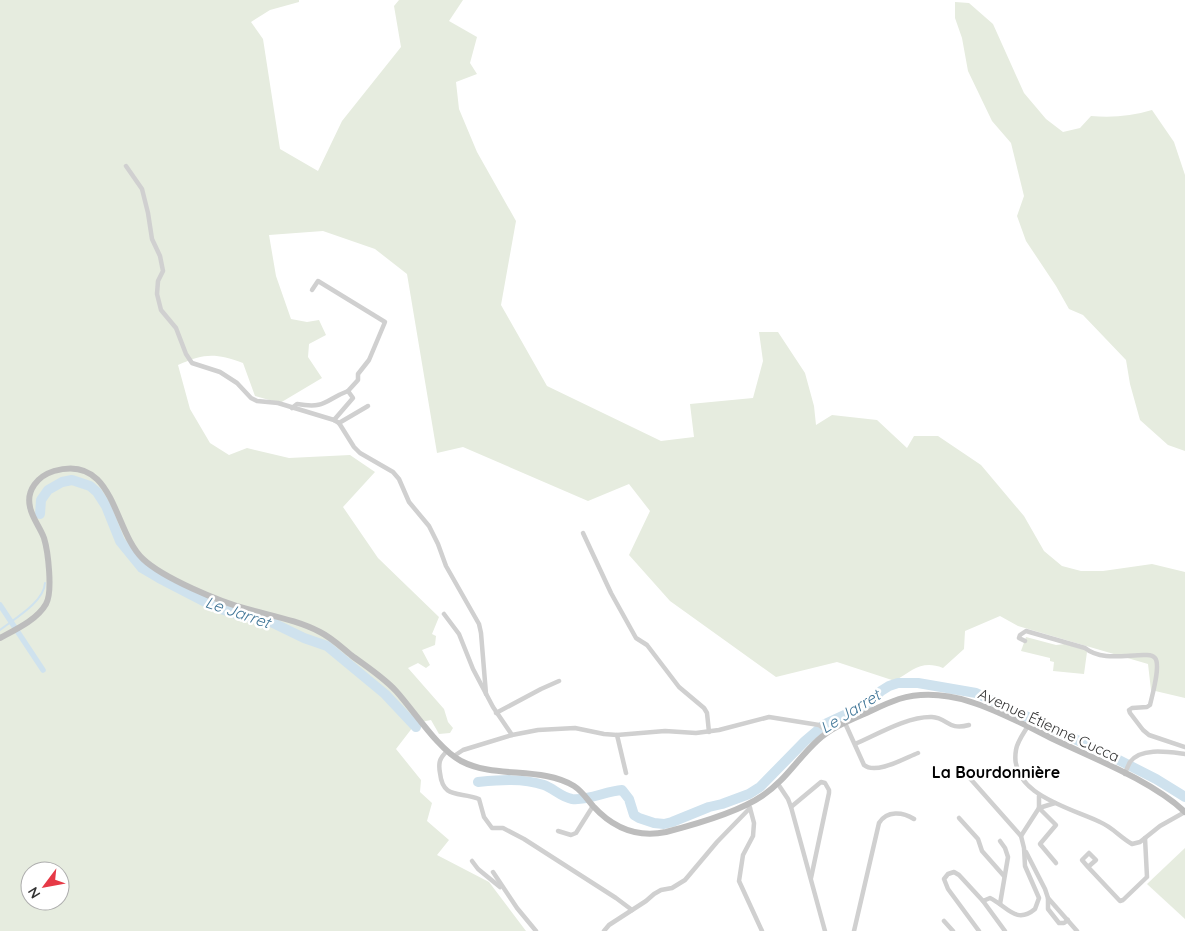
<svg xmlns="http://www.w3.org/2000/svg" width="1185" height="931" font-family="Quicksand,sans-serif">
<rect width="100%" height="100%" fill="#fff"/>
<g fill="#e6ecdf" fill-rule="evenodd">
<path d="M0,0H299V2L270,10L251,22L263,39L280,149L318,171L342,121L401,47L394,6L399,0H463L449,21L477,37L470,63L477,74L456,82L459,109L477,152L516,221L501,305L547,386L661,441L694,437L690,404L753,398L763,361L759,332H778L805,373L814,406L816,425L832,415L877,420L907,448L914,436H938L981,465L1024,516L1044,551L1062,566L1081,571H1103L1152,564L1185,572V698L1151,690L1148,664L1018,626L1000,616L965,631L964,649L943,668C922,660 913,670 895,681L837,662L776,677L670,601L629,555L650,511L629,484L588,501L463,447L437,453L407,274L375,249L323,231L269,235L276,276L291,319L307,322L319,320L326,335L309,344L308,357L322,378L280,403L255,396L243,363C215,353 205,353 178,365L190,409L210,443L229,455L247,448L289,458L350,455L375,472L343,507L378,558L439,617L432,634L436,636L435,645L422,650L430,665L426,668L418,663L408,668L444,709L448,722L453,728L450,733L439,734L431,720L416,723L396,749L421,780L420,792L432,803L427,821L449,840L437,855L489,882L526,931H0ZM30,871H60V901H30Z"/>
<path d="M955,2L969,3L993,24L1024,93L1046,119L1063,132L1080,128L1091,116C1112,118 1132,116 1152,110L1174,142L1185,175V451L1168,445L1140,420L1130,384L1126,360L1083,315L1069,309L1056,286L1026,241L1017,216L1024,196L1011,143L992,121L968,71L962,38L955,18Z"/>
<polygon points="1026,637 1056,645 1065,644 1085,650 1087,652 1084,674 1053,671 1054,662 1050,661 1050,658 1021,651"/>
<polygon points="1185,848 1185,919 1147,884"/>
</g>
<g fill="none" stroke-linecap="round" stroke-linejoin="round">
<path stroke="#cfe2ee" stroke-width="2" d="M0,630C14,619 44,602 45,583"/>
<polyline stroke="#cfe2ee" stroke-width="5.5" points="0,605 43,670"/>
<g stroke="#cfe2ee" stroke-width="10">
<polyline points="40,514 41,500 48,490 62,482 72,480 90,486 97,492 106,506 120,541 142,568 159,578 215,607 239,615 271,622 304,638 327,646 385,694 416,727"/>
<path d="M478,782C500,780 522,778 544,785C553,788 561,797 572,799C588,801 606,791 622,790L629,799L634,815L639,818L654,823L664,824L672,822L709,807L722,804L749,794L760,787L805,741L825,724L868,704L881,691L889,686L898,683H918L976,693L1107,754L1156,779L1185,797"/>
</g>
<g stroke="#d0d0d0" stroke-width="4.5">
<polyline points="126,166 142,189 148,213 152,239 160,256 163,271 158,281 157,294 161,310 176,328 186,354 192,363 220,372 237,383 251,398 257,401 278,403 334,420 339,423 354,447 360,453 393,472 399,479 409,502 429,526 438,544 446,566 479,624 481,633 486,694"/>
<polyline points="312,290 318,281 385,322 369,360 358,374 358,380 348,391"/>
<path d="M292,408L297,404C327,409 324,400 348,391L353,398L334,420"/>
<polyline points="339,423 368,406"/>
<polyline points="583,533 611,593 636,638 647,645 679,687 704,708 707,713 709,732"/>
<polyline points="444,614 459,634 473,669 493,707 512,735"/>
<path d="M1025,641L1019,638L1020,635L1026,631L1085,648C1101,661 1125,655 1144,655C1148,655 1152,654 1155,658C1161,665 1152,696 1150,705L1147,707L1132,708L1129,710L1130,713L1143,730L1149,735L1185,747"/>
<polyline points="496,713 541,689 559,681"/>
<path d="M845,723L864,765C876,775 905,758 918,753"/>
<path d="M1028,726C1023,734 1017,742 1016,750C1008,794 1071,808 1100,822C1112,827 1120,837 1132,844L1140,842L1160,826L1185,812"/>
<polyline points="617,735 626,773"/>
<path d="M855,744C876,735 908,716 932,717C948,718 948,731 969,725"/>
<path d="M447,751C440,758 438,762 440,773C443,800 460,791 479,799L484,817L492,828H503L524,839L616,898L632,910"/>
<polyline points="454,756 463,750 512,735 538,730 575,728 604,734 617,735 665,731 696,733 719,730 769,717 819,725 828,732"/>
<path d="M1125,774C1126,770 1128,766 1130,762C1141,747 1169,752 1185,754"/>
<polyline points="967,775 1021,836"/>
<polyline points="778,784 788,799 791,807 825,931"/>
<polyline points="791,807 821,782 825,783 829,790 829,793 811,878"/>
<polyline points="750,808 754,823 753,836 743,855 739,881 762,931"/>
<polyline points="1039,808 1056,825 1040,844 1056,863"/>
<polyline points="1039,808 1055,803"/>
<polyline points="959,818 978,839 982,851 1004,876"/>
<polyline points="558,831 571,835 576,833 593,806"/>
<polyline points="1000,841 1005,848 1008,857 1000,904"/>
<polyline points="1026,852 1045,889 1048,898 1077,931"/>
<polyline points="472,861 478,869 500,887"/>
<polyline points="1088,867 1082,860 1089,853 1096,860 1088,867 1120,901 1123,900 1147,877 1145,838"/>
<polyline points="493,872 517,908 536,931"/>
<polyline points="1048,898 1048,909 1059,923 1064,923 1068,920"/>
<polyline points="983,901 1005,931"/>
<polyline points="944,921 953,931"/>
<polyline points="604,931 609,925 646,901 654,894 661,890 672,888 685,880 717,842 750,808 748,804"/>
<path d="M854,931L879,823C887,810 903,812 914,819"/>
<path d="M979,931L948,889L944,879L948,874L954,872L959,875L983,901L990,898C1007,906 1016,925 1035,909L1039,898L1025,866L1024,848L1021,836L1039,808V796"/>
</g>
<path stroke="#bdbdbd" stroke-width="6" d="M0,638C15,630 37,620 46,604C53,592 48,551 44,538C40,527 32,518 30,507C26,490 38,476 54,471C115,453 113,531 143,559C163,578 220,602 247,609C272,616 297,620 320,632C332,638 341,647 351,655C367,667 383,677 396,691C415,712 438,749 461,761C495,779 541,766 574,786C582,791 587,799 593,806C613,828 637,838 666,832C693,825 740,811 762,796C785,781 798,758 818,740C831,728 848,721 864,714C875,709 887,703 899,699C952,683 1007,716 1053,739C1095,759 1152,781 1185,812"/>
</g>
<g text-anchor="middle" dominant-baseline="central" stroke-width="5" stroke-linejoin="round" paint-order="stroke">
<g font-size="15" fill="#333" stroke="#fff">
<text transform="translate(1049 725) rotate(25)">Avenue Étienne Cucca</text>
</g>
<g font-size="16" font-style="italic" fill="#3f7597" stroke="#fff">
<text transform="translate(238 612) rotate(19)">Le Jarret</text>
<text transform="translate(850 711) rotate(-32)">Le Jarret</text>
</g>
<g font-size="16" font-weight="bold" fill="#000" stroke="#fff">
<text x="996" y="772">La Bourdonnière</text>
</g>
</g>
<g transform="translate(45 886) rotate(238)"><circle r="24" fill="#ffffff" stroke="#adadad"/>
<path d="M0-4L9 19L0 12L-9 19Z" fill="#e63946"/>
<text y="-8" font-size="14" font-weight="bold" text-anchor="middle" fill="#333333">N</text>
</g>
</svg>
